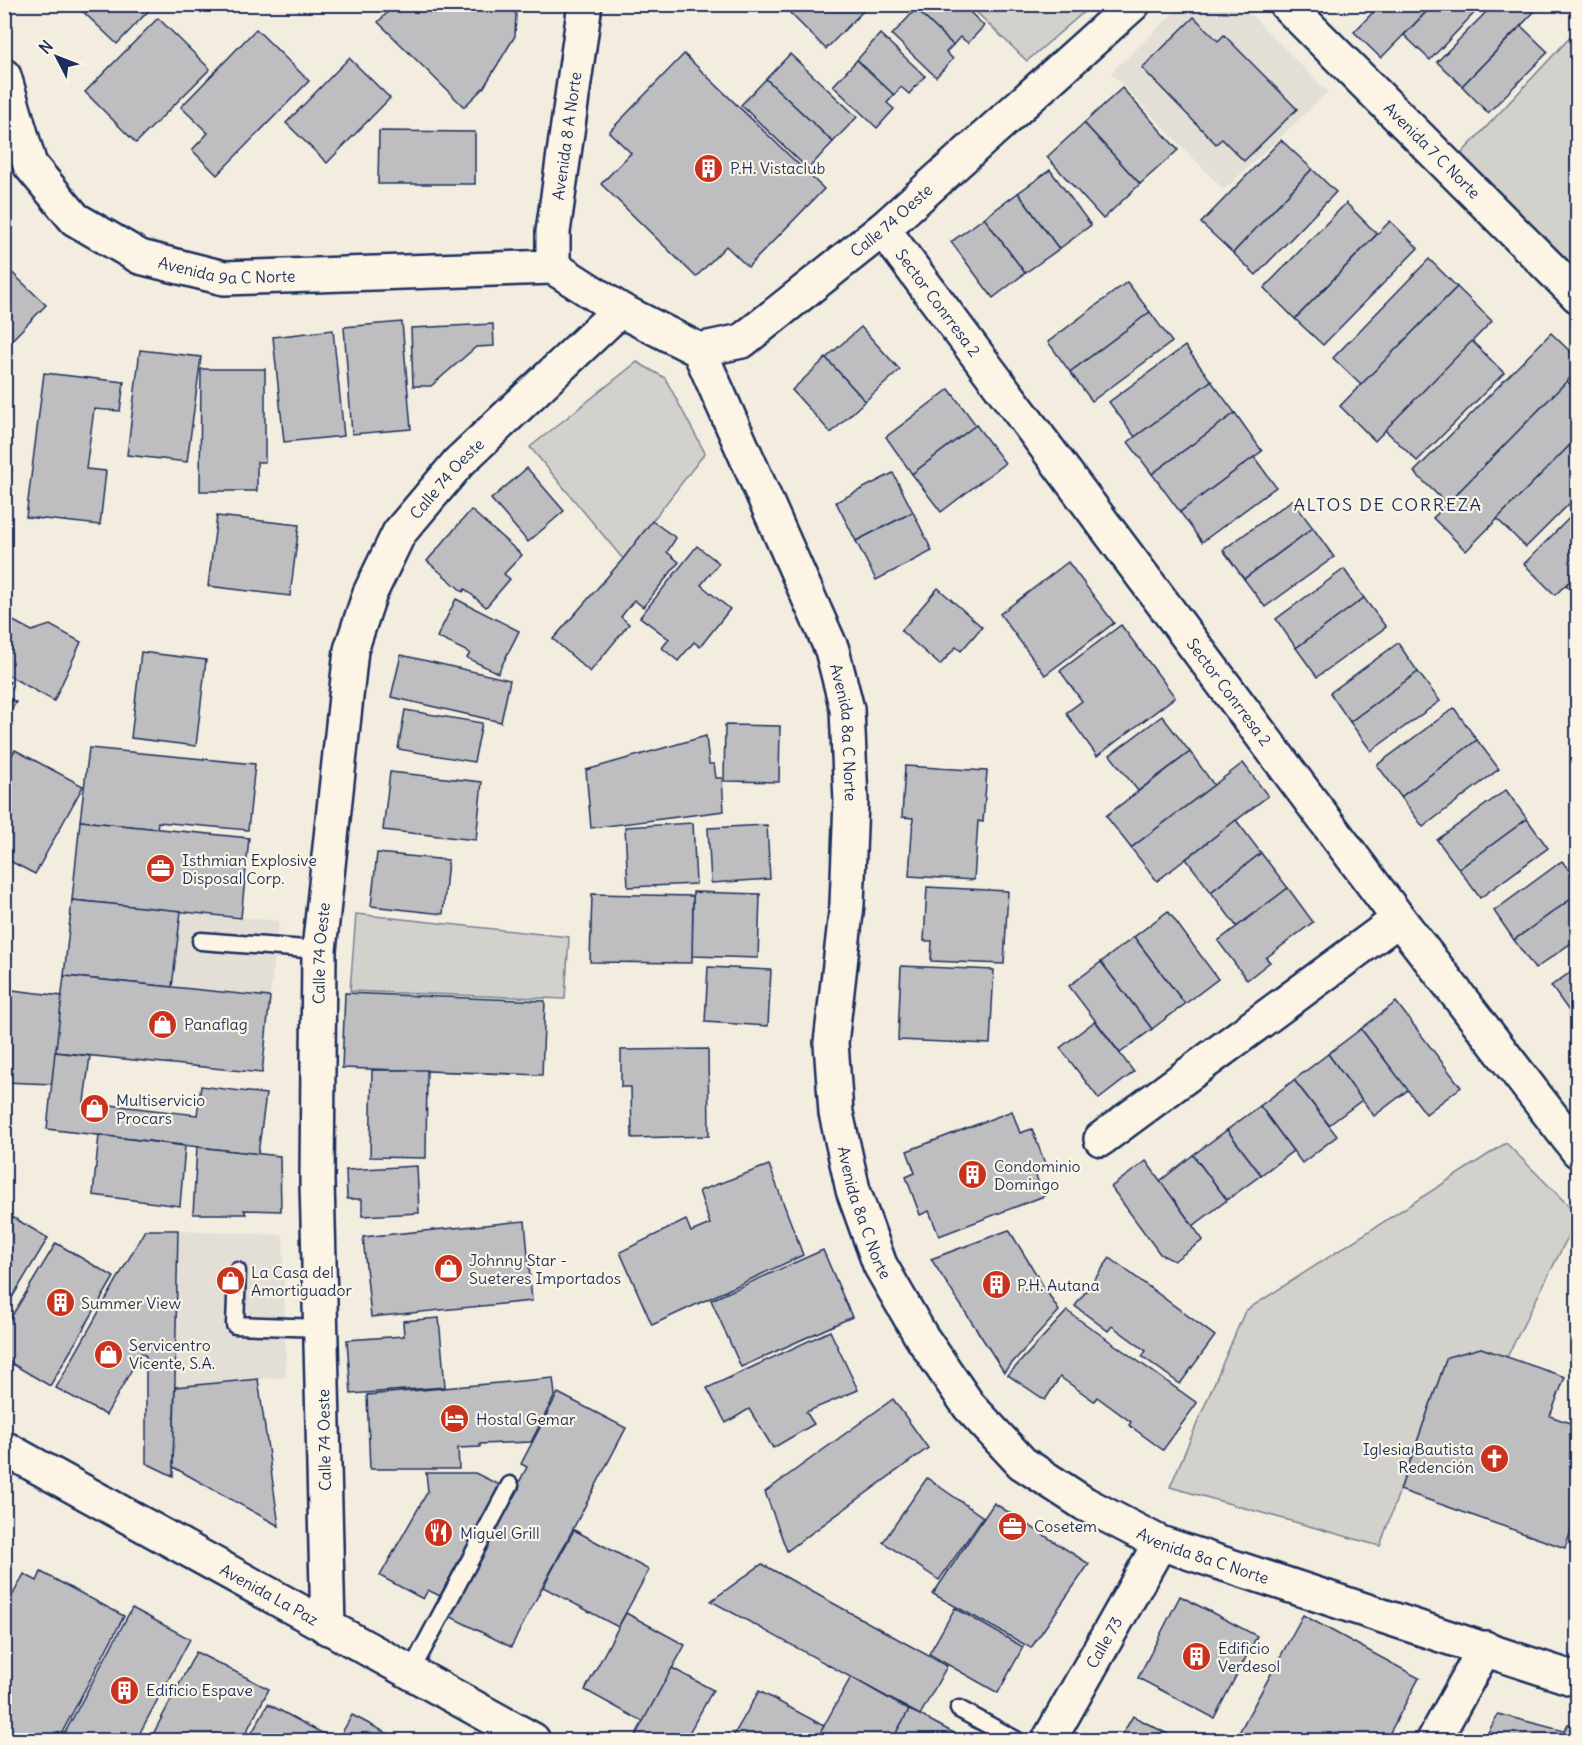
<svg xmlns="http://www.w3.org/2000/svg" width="1582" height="1745" font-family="Delius,sans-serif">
<rect width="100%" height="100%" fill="#f3ede0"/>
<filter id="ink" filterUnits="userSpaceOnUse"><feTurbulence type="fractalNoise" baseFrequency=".0167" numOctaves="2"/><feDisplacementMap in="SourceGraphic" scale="12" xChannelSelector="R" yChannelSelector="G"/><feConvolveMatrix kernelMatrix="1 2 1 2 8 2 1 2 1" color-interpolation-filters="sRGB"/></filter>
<g filter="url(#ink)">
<g fill="#e3dfd6">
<polygon points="1182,5 1241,5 1328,92 1224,190 1111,73"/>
<polygon points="72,900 279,921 270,997 64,976"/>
<polygon points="178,1230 283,1235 286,1377 175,1387"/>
</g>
<g fill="#d3d1cc" stroke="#778095" stroke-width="1.5">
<polygon points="969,5 1092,5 1027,61"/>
<polygon points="1577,30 1577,269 1461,154"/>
<polygon points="637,362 665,378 705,453 623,559 530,447"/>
<polygon points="356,914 569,937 565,999 350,991"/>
<polygon points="1506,1143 1577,1214 1577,1219 1507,1357 1481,1348 1447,1357 1380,1546 1170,1487 1245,1311"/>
</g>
<g fill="#bebec0" stroke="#1b2f5e" stroke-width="1.5">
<polygon points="75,4 155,4 117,44"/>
<polygon points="396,4 507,4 516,14 515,36 484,87 464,107 378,22"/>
<polygon points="781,4 870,4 826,49"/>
<polygon points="921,4 962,4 984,26 968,43 960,37 953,45 916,9"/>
<polygon points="1381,4 1434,4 1381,58 1354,32"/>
<polygon points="1434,4 1471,4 1477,10 1430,60 1404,35"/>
<polygon points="1494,4 1528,4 1535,11 1462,86 1437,62"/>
<polygon points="916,9 953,45 946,52 953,59 936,77 892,35"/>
<polygon points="1194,17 1218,41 1224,35 1297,109 1244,161 1222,139 1216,144 1142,68"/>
<polygon points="158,18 210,69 136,143 85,92"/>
<polygon points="1521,26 1548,52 1488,113 1462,86"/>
<polygon points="256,29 309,81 217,175 192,150 208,133 181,107"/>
<polygon points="880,34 925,76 909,94 901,87 894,95 857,60"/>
<polygon points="684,54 824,189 748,267 726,246 696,277 601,184 631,153 609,132"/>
<polygon points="790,54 857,117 833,142 766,79"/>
<polygon points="349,58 390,98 327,163 286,123"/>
<polygon points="857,60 894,95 887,103 894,109 877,128 833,86"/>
<polygon points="766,79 833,142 808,169 741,105"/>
<polygon points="1122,88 1178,150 1140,184 1084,123"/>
<polygon points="1084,123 1140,184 1103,219 1047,157"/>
<polygon points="379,131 475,132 475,184 378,184"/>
<polygon points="1281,140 1312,169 1233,253 1201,223"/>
<polygon points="1312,169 1336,192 1256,275 1233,253"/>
<polygon points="1050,170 1091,225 1059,249 1018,193"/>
<polygon points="1018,193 1059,249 1025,273 984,218"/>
<polygon points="1346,203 1377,234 1295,319 1264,288"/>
<polygon points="984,218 1025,273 993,298 951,242"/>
<polygon points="1390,221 1418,248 1323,345 1295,319"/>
<polygon points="1429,259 1457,287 1361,385 1333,358"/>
<polygon points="4,265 46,305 4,348"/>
<polygon points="1127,282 1150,312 1070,372 1048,342"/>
<polygon points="1457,287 1492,321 1375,441 1340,406"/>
<polygon points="1150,312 1172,342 1092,401 1070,372"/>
<polygon points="402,322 411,429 352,434 344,327"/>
<polygon points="493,324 494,346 476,347 431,386 413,386 411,328"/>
<polygon points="861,327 900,370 865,401 826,358"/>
<polygon points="333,330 344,436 284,442 273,337"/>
<polygon points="1551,333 1578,359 1578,370 1447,504 1414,472"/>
<polygon points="1472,341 1504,373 1417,461 1385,430"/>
<polygon points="1185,346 1211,381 1135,437 1109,402"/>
<polygon points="140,350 201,357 187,462 127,455"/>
<polygon points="826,358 865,401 831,433 792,390"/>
<polygon points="201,369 265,369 265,462 257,462 257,491 200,491"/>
<polygon points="44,373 124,382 120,411 94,409 86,469 106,471 100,525 26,517"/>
<polygon points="1211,381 1235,413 1152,474 1128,442"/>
<polygon points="1567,381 1578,392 1578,437 1466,551 1433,518"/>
<polygon points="949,389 976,425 912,474 886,437"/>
<polygon points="1235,413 1262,451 1180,512 1152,474"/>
<polygon points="976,425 1005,463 941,512 912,474"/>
<polygon points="1578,437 1578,495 1526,547 1497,519"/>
<polygon points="1254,457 1276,487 1202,542 1180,512"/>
<polygon points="4,462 12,469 4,496"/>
<polygon points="527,468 564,511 528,542 491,499"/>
<polygon points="893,473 913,512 856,541 836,502"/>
<polygon points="1292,500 1313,528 1244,579 1223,550"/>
<polygon points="1578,509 1578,573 1555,595 1524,564"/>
<polygon points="471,510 522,555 504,574 510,579 486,607 465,589 463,592 427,561"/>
<polygon points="913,512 932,551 876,580 856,541"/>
<polygon points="217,516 299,525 290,596 208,586"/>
<polygon points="652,521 676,538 667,552 679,562 643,607 634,600 621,617 629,624 590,672 553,639 623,559"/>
<polygon points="1313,528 1334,557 1265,607 1244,579"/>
<polygon points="697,546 719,563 701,585 730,609 700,647 694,642 678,661 662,648 669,639 640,617"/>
<polygon points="1068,562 1114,623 1045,675 1000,614"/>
<polygon points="1344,569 1364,598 1296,648 1276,619"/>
<polygon points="1578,573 1578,596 1566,585"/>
<polygon points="938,588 982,627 961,651 956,647 940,665 901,631"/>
<polygon points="1364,598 1386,627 1317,677 1296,648"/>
<polygon points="456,599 519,631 498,673 467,658 470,653 437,637"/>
<polygon points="4,616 32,631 50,625 81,642 54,701 4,673"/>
<polygon points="1121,625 1175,697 1097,756 1066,713 1082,701 1060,671"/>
<polygon points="1398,643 1418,672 1350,722 1330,693"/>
<polygon points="141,652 206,660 196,746 131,738"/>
<polygon points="401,655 510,680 501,722 391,697"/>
<polygon points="1418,672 1440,701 1371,751 1350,722"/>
<polygon points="4,679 10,682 4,692"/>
<polygon points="4,695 16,702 4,723"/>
<polygon points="1454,708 1477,740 1401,797 1377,765"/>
<polygon points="405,710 482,723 474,762 398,749"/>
<polygon points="1162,716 1190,752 1138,791 1110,755"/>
<polygon points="725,725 780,726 779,782 724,781"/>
<polygon points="706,736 709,764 714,764 716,778 722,778 724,811 591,828 586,770"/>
<polygon points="1477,740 1499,769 1423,827 1401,797"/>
<polygon points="89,748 255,764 248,830 158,822 157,829 80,821"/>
<polygon points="15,750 83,786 35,874 4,858 4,768"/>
<polygon points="1190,752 1214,785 1131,848 1106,816"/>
<polygon points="1243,763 1268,796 1157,881 1131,848"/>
<polygon points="905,766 987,771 983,822 978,821 974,880 909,876 913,818 902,817"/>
<polygon points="390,772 482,782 476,840 383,830"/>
<polygon points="1506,790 1527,819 1459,869 1437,840"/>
<polygon points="1527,819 1548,848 1480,898 1459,869"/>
<polygon points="1236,820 1261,853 1211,892 1186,859"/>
<polygon points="80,821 249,838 241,918 72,900"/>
<polygon points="693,823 696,884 628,887 625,827"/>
<polygon points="767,825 770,879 711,883 708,828"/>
<polygon points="377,853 448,860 443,914 371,906"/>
<polygon points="1261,853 1288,888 1237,927 1211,892"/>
<polygon points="1562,861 1578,882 1578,894 1514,940 1494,911"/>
<polygon points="927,887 1008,891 1004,964 931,961 932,941 924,941"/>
<polygon points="1288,888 1313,922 1266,958 1270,962 1247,980 1218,941"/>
<polygon points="693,892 760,894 758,958 692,956"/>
<polygon points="592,894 693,896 692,963 590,962"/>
<polygon points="1578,894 1578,938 1535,969 1514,940"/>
<polygon points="72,900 181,911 172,987 64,976"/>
<polygon points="1168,911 1218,979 1185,1004 1134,937"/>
<polygon points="1134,937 1185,1004 1152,1029 1101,962"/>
<polygon points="1101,962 1152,1029 1120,1053 1069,986"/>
<polygon points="901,966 994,970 990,1044 898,1040"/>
<polygon points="708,967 771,970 768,1026 705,1022"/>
<polygon points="1578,967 1578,1009 1571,1014 1551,986"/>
<polygon points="64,976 270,997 262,1073 55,1052"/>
<polygon points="4,989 62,996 52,1084 4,1082"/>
<polygon points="345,993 545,1001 542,1075 342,1068"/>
<polygon points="1396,1002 1461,1087 1426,1114 1361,1029"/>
<polygon points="1578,1009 1578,1027 1569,1015"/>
<polygon points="1095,1021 1134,1072 1099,1099 1060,1048"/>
<polygon points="1361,1029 1408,1090 1374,1116 1328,1054"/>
<polygon points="708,1049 709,1136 632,1138 631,1087 621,1087 621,1050"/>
<polygon points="55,1052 90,1056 84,1102 197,1115 201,1086 266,1094 258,1154 47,1129"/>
<polygon points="1328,1054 1362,1100 1329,1125 1294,1080"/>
<polygon points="372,1070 427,1070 426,1158 370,1157"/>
<polygon points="1294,1080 1337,1136 1302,1163 1260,1106"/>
<polygon points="1260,1106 1293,1151 1261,1175 1227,1130"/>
<polygon points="1012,1111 1020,1133 1032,1129 1046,1166 1034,1171 1044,1196 939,1236 929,1211 920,1215 906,1177 915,1173 907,1151"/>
<polygon points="1227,1130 1261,1175 1227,1200 1193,1155"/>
<polygon points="99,1135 185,1146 180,1206 93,1195"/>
<polygon points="197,1147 280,1156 281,1211 244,1210 246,1214 193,1214"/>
<polygon points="1193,1155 1227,1200 1193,1226 1160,1181"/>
<polygon points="1146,1161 1203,1240 1174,1261 1160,1254 1111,1187"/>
<polygon points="769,1165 803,1255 652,1325 620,1252 686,1220 691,1232 710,1224 699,1191"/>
<polygon points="417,1166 419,1213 362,1216 362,1199 347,1199 346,1170"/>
<polygon points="4,1212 48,1238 4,1311"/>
<polygon points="525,1221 532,1301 371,1317 363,1237"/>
<polygon points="145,1230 178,1230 173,1476 146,1463 146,1356 141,1353 106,1415 56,1388"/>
<polygon points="1009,1230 1059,1311 1004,1372 931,1259"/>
<polygon points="56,1243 114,1277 50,1386 4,1359 4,1329"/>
<polygon points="823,1250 852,1317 741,1367 711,1300"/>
<polygon points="1110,1258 1215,1336 1180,1384 1142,1356 1146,1351 1112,1326 1108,1331 1075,1306"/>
<polygon points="1067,1311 1197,1403 1163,1450 1129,1425 1131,1422 1097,1397 1094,1401 1060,1377 1045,1400 1008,1375"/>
<polygon points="439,1318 445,1387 351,1394 347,1340 404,1336 403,1321"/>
<polygon points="830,1331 858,1390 806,1412 814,1424 773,1448 749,1409 726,1423 707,1388"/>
<polygon points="1481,1348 1565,1377 1550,1416 1578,1426 1578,1512 1565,1548 1400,1490 1447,1357"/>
<polygon points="553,1378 555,1395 531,1442 480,1444 480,1447 458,1448 459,1469 370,1469 367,1395"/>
<polygon points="258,1379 279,1526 173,1467 175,1387"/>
<polygon points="558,1393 626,1428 511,1647 449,1616 527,1467 521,1464"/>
<polygon points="893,1399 928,1448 787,1551 765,1492"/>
<polygon points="426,1473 475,1473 500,1485 440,1596 428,1590 423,1599 380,1576 428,1491"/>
<polygon points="927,1478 983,1517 939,1580 883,1542"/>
<polygon points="994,1503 1089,1564 1031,1648 933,1594"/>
<polygon points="574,1530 649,1570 618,1627 543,1587"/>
<polygon points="762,1564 947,1666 920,1715 711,1601"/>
<polygon points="41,1572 124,1616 58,1740 4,1740 4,1611 24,1574 37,1581"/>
<polygon points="1180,1596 1257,1636 1214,1718 1138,1678"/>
<polygon points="132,1608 190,1639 136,1740 61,1740"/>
<polygon points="955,1608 1023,1647 998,1693 929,1654"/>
<polygon points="626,1613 685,1645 643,1722 585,1690"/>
<polygon points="1303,1615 1419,1678 1386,1740 1235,1740"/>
<polygon points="196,1652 269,1689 242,1740 150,1740"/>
<polygon points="672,1668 713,1690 685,1740 639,1740 634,1738"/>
<polygon points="851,1677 909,1710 892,1740 816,1740"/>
<polygon points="759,1691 824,1726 816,1740 731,1740"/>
<polygon points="268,1704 335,1740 248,1740"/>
<polygon points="909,1710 920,1715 967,1740 892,1740"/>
<polygon points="1498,1714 1564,1731 1568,1724 1578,1727 1578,1740 1484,1740"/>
<polygon points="352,1715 400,1740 338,1740"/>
<polygon points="1133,1716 1179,1740 1119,1740"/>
</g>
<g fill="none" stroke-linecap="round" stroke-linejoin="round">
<defs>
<g id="service">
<polyline points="201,941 319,950"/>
<polyline points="237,1271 235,1325 321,1328"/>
<polyline points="410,1673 510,1485"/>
<polyline points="959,1709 1016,1740"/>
</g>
<g id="minor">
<path id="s1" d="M1286,4L1578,296"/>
<path id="s2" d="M4,76L30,165L75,219L140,257L224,278L553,267"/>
<path id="s3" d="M883,229L1399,919L1578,1151"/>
<path id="s4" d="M553,267L620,310L699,350L742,341L883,229L1133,4"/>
<path id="s5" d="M553,267V232L585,4"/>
<path id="s6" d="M699,350L832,650L847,709L851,801L847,904L831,1043L836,1113L853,1190L880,1265L921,1336L969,1406L1022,1463L1085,1504L1160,1543L1578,1680"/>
<polyline points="1101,1139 1399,919"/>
<path id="s7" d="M328,1628L317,1181L319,950L351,650L370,593L399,533L459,462L620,310"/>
<path id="s8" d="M1049,1740L1160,1543"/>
<polyline points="1434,1740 1485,1648"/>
</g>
<g id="secondary">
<path id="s9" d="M4,1448L533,1740"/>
</g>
</defs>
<use href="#service" stroke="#1b2f5e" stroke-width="21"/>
<use href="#minor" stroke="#1b2f5e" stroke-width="38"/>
<use href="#secondary" stroke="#1b2f5e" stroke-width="38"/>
<use href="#service" stroke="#fcf5e5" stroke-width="16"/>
<use href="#minor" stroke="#fcf5e5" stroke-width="33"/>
<use href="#secondary" stroke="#fcf5e5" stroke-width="33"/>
</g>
</g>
<defs>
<symbol id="building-disc" viewBox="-11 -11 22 22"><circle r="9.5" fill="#c8321e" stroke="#fcf5e5"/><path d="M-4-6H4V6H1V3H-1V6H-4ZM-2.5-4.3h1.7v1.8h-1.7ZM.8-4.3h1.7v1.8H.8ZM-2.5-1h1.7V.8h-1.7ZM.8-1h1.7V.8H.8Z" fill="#fff"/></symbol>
<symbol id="office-disc" viewBox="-11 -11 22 22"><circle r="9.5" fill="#c8321e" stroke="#fcf5e5"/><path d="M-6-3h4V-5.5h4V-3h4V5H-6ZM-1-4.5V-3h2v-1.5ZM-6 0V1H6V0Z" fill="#fff"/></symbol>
<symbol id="shop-disc" viewBox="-11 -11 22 22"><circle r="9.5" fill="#c8321e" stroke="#fcf5e5"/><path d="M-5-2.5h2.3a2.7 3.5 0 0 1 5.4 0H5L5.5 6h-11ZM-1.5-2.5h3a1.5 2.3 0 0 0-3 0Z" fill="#fff"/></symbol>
<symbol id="hotel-disc" viewBox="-11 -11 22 22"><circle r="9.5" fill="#c8321e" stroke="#fcf5e5"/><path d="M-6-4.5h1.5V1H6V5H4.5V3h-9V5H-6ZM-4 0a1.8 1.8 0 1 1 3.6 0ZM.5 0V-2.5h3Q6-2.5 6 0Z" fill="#fff"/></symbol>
<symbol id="church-disc" viewBox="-11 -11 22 22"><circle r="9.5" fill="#c8321e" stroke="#fcf5e5"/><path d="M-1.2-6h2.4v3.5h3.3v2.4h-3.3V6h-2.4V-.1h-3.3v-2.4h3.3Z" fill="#fff"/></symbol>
<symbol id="restaurant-disc" viewBox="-11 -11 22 22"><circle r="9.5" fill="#c8321e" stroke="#fcf5e5"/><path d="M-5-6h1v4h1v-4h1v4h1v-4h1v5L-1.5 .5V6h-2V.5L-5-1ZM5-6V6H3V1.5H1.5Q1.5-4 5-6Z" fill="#fff"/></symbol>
</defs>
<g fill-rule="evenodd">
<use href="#building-disc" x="692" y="152" width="33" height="33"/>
<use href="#office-disc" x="144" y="852" width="33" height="33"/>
<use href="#shop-disc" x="146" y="1008" width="33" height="33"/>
<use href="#shop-disc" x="78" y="1092" width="33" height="33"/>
<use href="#building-disc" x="956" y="1158" width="33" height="33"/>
<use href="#shop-disc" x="432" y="1252" width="33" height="33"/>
<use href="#shop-disc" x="214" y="1264" width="33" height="33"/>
<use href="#building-disc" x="980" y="1268" width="33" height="33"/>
<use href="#building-disc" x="44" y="1286" width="33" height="33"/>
<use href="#shop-disc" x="92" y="1338" width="33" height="33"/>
<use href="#hotel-disc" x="438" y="1402" width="33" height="33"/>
<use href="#church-disc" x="1478" y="1442" width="33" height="33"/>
<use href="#office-disc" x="996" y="1510" width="33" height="33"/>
<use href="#restaurant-disc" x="422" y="1516" width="33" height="33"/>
<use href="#building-disc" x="1180" y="1640" width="33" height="33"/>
<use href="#building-disc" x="108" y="1674" width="33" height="33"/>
</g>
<g text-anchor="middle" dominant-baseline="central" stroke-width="4.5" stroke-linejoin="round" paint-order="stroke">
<g font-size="16" fill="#1b2f5e" stroke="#fcf5e5">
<text stroke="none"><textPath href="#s5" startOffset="132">Avenida 8 A Norte</textPath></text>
<text stroke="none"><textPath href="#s1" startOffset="207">Avenida 7 C Norte</textPath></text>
<text stroke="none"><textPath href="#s4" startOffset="404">Calle 74 Oeste</textPath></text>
<text stroke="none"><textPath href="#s2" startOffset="327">Avenida 9a C Norte</textPath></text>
<text stroke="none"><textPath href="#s3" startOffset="92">Sector Conrresa 2</textPath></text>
<text stroke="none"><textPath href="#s7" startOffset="1179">Calle 74 Oeste</textPath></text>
<text stroke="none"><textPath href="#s3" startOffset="578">Sector Conrresa 2</textPath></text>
<text stroke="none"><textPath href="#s6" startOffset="412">Avenida 8a C Norte</textPath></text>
<text stroke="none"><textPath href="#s7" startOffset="675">Calle 74 Oeste</textPath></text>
<text stroke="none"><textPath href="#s6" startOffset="898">Avenida 8a C Norte</textPath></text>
<text transform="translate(324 1440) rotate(-91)">Calle 74 Oeste</text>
<text stroke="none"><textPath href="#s6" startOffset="1402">Avenida 8a C Norte</textPath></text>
<text stroke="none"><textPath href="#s9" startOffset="303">Avenida La Paz</textPath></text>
<text stroke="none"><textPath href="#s8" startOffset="112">Calle 73</textPath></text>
</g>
<g font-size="16" fill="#1b2f5e" stroke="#fcf5e5" text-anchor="start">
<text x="730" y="168">P.H. Vistaclub</text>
<text x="182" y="860">Isthmian Explosive<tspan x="182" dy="18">Disposal Corp.</tspan></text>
<text x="184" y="1024">Panaflag</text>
<text x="116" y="1100">Multiservicio<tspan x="116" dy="18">Procars</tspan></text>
<text x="994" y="1166">Condominio<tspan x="994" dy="18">Domingo</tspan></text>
<text x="469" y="1260">Johnny Star -<tspan x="469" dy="18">Sueteres Importados</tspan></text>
<text x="251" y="1272">La Casa del<tspan x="251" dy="18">Amortiguador</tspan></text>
<text x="1017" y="1285">P.H. Autana</text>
<text x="81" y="1303">Summer View</text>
<text x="129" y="1345">Servicentro<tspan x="129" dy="18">Vicente, S.A.</tspan></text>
<text x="476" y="1419">Hostal Gemar</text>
<text x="1474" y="1449" text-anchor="end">Iglesia Bautista<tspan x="1474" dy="18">Redención</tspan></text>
<text x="1034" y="1526">Cosetem</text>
<text x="460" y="1533">Miguel Grill</text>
<text x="1218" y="1648">Edificio<tspan x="1218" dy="18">Verdesol</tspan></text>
<text x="146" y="1690">Edificio Espave</text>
</g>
<g font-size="18" letter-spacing="1.5" fill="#1b2f5e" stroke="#fcf5e5">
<text x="1388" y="504">ALTOS DE CORREZA</text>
</g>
</g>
<rect width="1582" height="1745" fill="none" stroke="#fcf5e5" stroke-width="24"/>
<rect x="12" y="12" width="1558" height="1721" fill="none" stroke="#1b2f5e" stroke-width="2" filter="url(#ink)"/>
<g transform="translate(57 57) rotate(312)" stroke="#fcf5e5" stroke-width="4.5" paint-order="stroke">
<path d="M0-4.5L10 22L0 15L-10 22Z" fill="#1b2f5e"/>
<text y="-9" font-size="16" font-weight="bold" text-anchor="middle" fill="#1b2f5e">N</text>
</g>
</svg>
